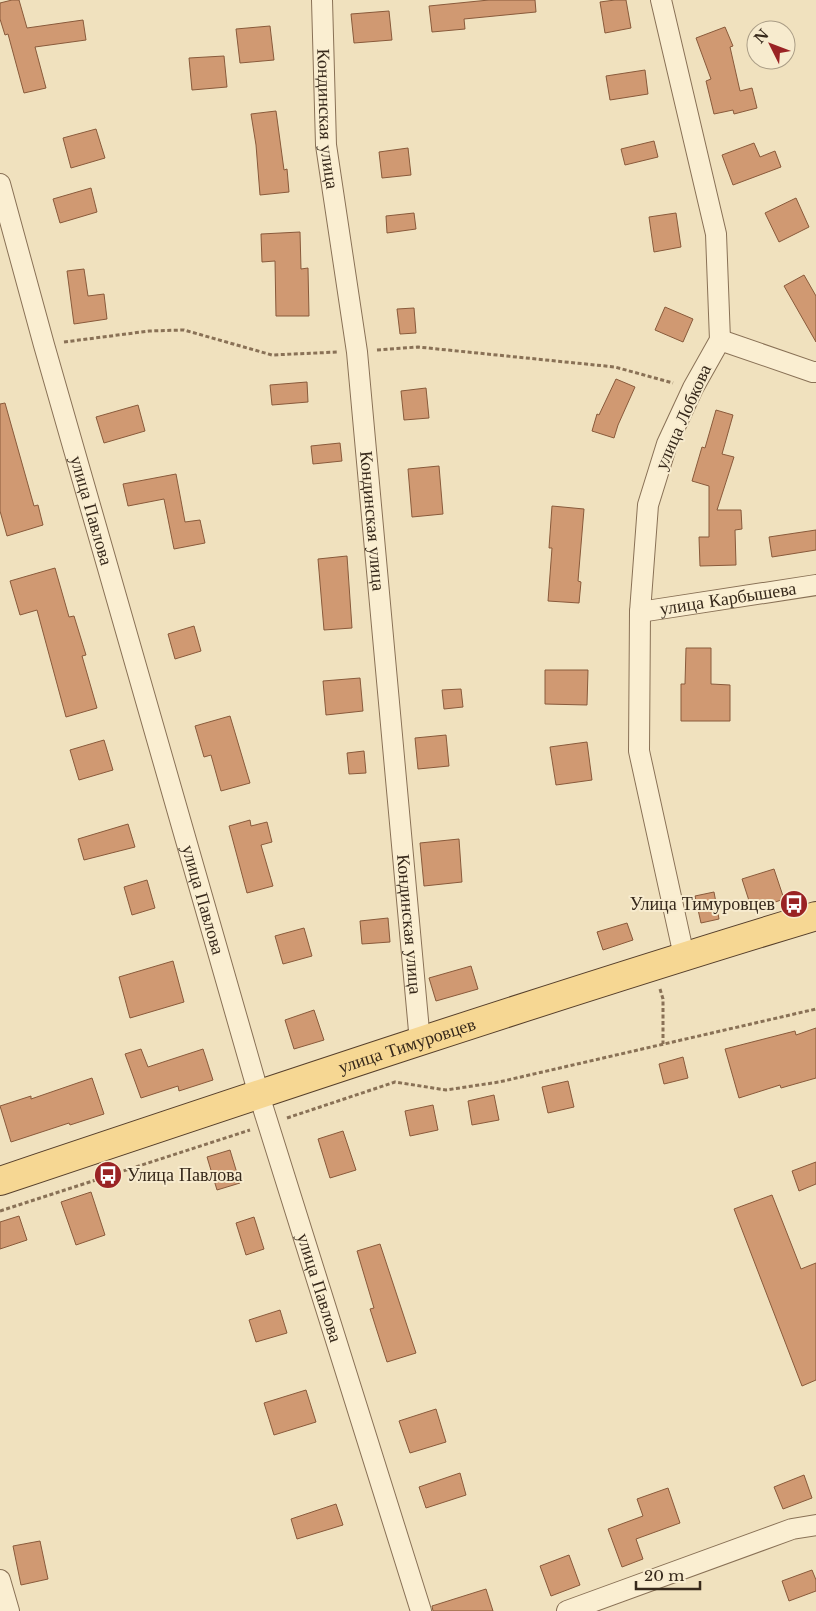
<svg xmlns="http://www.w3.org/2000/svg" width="816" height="1611" font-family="'Libre Baskerville',serif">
<rect width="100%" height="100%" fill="#f0e1be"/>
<g fill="#d09972" stroke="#895a3b">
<polygon points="12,0 19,0 27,28 83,20 86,40 35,47 46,88 24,93 8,34 5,35 0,19 0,3"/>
<polygon points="489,0 535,0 536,12 464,19 465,29 432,32 429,6"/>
<polygon points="615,0 626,0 631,28 605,33 600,2"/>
<polygon points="389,11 392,40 354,43 351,14"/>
<polygon points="270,26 274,60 240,63 236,29"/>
<polygon points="725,27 733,46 730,47 740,91 752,88 757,108 734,114 733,110 714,114 706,81 711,79 696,38"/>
<polygon points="224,56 227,87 192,90 189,58"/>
<polygon points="645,70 648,94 610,100 606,76"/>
<polygon points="276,111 284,170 287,169 289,192 260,195 256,145 251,114"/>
<polygon points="96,129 105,158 71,168 63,138"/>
<polygon points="654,141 658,157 625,165 621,149"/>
<polygon points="754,143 760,157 775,151 781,167 733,185 722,155"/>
<polygon points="408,148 411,175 382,178 379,152"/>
<polygon points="91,188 97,212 60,223 53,199"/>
<polygon points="796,198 809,227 779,242 765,213"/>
<polygon points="414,213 416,229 387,233 386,216"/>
<polygon points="676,213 681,247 654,252 649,217"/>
<polygon points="300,232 301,269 308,268 309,316 276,316 275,261 262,262 261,234"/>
<polygon points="84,269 88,296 104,294 107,319 74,324 67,271"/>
<polygon points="804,275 816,296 816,342 784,286"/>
<polygon points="665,307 693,319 683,342 655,330"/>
<polygon points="414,308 416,333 400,334 397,309"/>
<polygon points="616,379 635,387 618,425 614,438 592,431 597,414 599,415"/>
<polygon points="307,382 308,402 272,405 270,385"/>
<polygon points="426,388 429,418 404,420 401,391"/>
<polygon points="5,403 34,506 38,505 43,525 7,536 0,511 0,404"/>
<polygon points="138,405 145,431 104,443 96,417"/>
<polygon points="716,410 733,415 722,454 734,457 717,510 741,510 742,529 735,530 736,565 700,566 699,537 709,537 709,486 692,481 702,447 705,448"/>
<polygon points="340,443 342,461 313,464 311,446"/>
<polygon points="439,466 443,514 412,517 408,469"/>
<polygon points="176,474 185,522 200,520 205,543 174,549 164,499 128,506 123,484"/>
<polygon points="552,506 584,509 578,581 581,582 579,603 548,601 552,548 549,548"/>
<polygon points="816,530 816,550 772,557 769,537"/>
<polygon points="347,556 352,628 324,630 318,559"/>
<polygon points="55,568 69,617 74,616 86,655 82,656 97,708 66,717 37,610 20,615 10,581"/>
<polygon points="194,626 201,651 175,659 168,634"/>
<polygon points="686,648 711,648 711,684 730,685 730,721 681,721 681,684 685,684"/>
<polygon points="545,670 588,670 587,705 545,704"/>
<polygon points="360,678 363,711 326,715 323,681"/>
<polygon points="461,689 463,707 444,709 442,690"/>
<polygon points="230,716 250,783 221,791 211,755 204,757 195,726"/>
<polygon points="446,735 449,766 418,769 415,738"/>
<polygon points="104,740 113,770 79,780 70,750"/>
<polygon points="587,742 592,780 556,785 550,747"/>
<polygon points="364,751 366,773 349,774 347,753"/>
<polygon points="250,820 251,826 267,822 272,842 261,845 273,886 247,893 229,826"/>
<polygon points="128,824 135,847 84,860 78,839"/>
<polygon points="459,839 462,882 424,886 420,843"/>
<polygon points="774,869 784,899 752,910 742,879"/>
<polygon points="147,880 155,908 132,915 124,887"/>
<polygon points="714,892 719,919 701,923 695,896"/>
<polygon points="388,918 390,942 362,944 360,921"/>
<polygon points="627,923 633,940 603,950 597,932"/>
<polygon points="304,928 312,956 283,964 275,936"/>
<polygon points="173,961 184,1002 130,1018 119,977"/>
<polygon points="471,966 478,989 436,1001 429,978"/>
<polygon points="314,1010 324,1040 294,1049 285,1020"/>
<polygon points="816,1028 816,1078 781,1088 780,1085 739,1098 725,1049 795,1031 796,1035"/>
<polygon points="141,1049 148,1067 203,1049 213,1080 179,1091 178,1086 141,1098 125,1054"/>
<polygon points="683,1057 688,1078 664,1084 659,1064"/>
<polygon points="92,1078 104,1114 70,1125 69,1123 11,1142 0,1106 31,1096 31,1099"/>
<polygon points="568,1081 574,1107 548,1113 542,1087"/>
<polygon points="494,1095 499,1120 472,1125 468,1101"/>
<polygon points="433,1105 438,1130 410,1136 405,1111"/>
<polygon points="343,1131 356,1170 330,1178 318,1139"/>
<polygon points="230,1150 240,1183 217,1190 207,1157"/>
<polygon points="816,1162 816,1184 799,1191 792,1171"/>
<polygon points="91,1192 105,1235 76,1245 61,1202"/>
<polygon points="772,1195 801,1269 816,1263 816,1380 802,1386 734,1209"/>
<polygon points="19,1216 27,1240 0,1249 0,1222"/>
<polygon points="254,1217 264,1249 246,1255 236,1223"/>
<polygon points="380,1244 416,1353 387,1362 370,1309 374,1308 357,1251"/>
<polygon points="280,1310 287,1333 256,1342 249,1320"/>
<polygon points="306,1390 316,1422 274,1435 264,1403"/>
<polygon points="436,1409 446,1442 410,1453 399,1421"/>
<polygon points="460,1473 466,1495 426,1508 419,1487"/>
<polygon points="804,1475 812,1498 783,1509 774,1487"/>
<polygon points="668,1488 680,1523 636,1539 643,1559 622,1567 608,1529 643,1516 637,1499"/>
<polygon points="336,1504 343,1525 297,1539 291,1519"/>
<polygon points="40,1541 48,1579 21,1585 13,1546"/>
<polygon points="569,1555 580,1585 551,1596 540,1566"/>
<polygon points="812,1570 816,1580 816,1591 789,1601 782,1581"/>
<polygon points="486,1589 493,1611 433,1611 432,1606"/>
</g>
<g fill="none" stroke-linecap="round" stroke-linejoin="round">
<defs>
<g id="minor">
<path id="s1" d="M322,0L326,145L357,352L420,1042"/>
<polyline points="661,0 716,234 720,340 693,388 667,444 648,505 640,612 639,751 684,956"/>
<path id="s2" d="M0,184L44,345L259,1095L421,1611"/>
<polyline points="720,340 813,372 816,372"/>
<path id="s3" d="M640,612L816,585"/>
<polyline points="0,1580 9,1611"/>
<polyline points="567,1611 792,1529 816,1525"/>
</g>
<g id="primary">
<path id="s4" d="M0,1181C271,1090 542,999 816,916"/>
</g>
</defs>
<use href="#minor" stroke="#897156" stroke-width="22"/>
<use href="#primary" stroke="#563f2b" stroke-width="30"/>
<g stroke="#897156" stroke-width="3" stroke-dasharray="4 2.5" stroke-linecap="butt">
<polyline points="64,342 149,331 184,330 272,355 338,352"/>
<polyline points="377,350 418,347 615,367 673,383"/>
<polyline points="660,989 663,999 663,1044"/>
<polyline points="287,1118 395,1082 446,1090 499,1082 816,1009"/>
<polyline points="0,1211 250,1130"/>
</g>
<use href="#minor" stroke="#faeed1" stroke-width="20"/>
<use href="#primary" stroke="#f6d793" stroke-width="28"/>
</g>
<defs>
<symbol id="bus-disc" viewBox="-11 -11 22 22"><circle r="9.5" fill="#9a2324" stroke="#f7ebce"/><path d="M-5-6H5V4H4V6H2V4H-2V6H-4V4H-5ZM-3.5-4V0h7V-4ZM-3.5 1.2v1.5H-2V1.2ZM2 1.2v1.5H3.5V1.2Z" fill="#fff"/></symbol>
</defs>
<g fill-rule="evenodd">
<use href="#bus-disc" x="778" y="888" width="32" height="32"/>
<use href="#bus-disc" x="92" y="1159" width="32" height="32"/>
</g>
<g text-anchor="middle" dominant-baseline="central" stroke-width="4" stroke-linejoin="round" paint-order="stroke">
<g font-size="18" fill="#37291b" stroke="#f7ebce">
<text stroke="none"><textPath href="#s1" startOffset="119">Кондинская улица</textPath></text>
<text transform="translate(683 417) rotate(-66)">улица Лобкова</text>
<text stroke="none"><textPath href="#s2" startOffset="339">улица Павлова</textPath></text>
<text stroke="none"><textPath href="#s1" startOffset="524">Кондинская улица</textPath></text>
<text stroke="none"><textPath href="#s3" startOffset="89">улица Карбышева</textPath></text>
<text stroke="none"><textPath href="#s2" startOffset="744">улица Павлова</textPath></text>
<text stroke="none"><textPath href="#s1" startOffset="929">Кондинская улица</textPath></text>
<text stroke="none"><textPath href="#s4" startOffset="429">улица Тимуровцев</textPath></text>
<text stroke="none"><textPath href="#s2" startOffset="1149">улица Павлова</textPath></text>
</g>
<g font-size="18" fill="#37291b" stroke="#f7ebce" text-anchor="end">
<text x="775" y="904">Улица Тимуровцев</text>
<text x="127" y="1175" text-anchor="start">Улица Павлова</text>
</g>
</g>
<g transform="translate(771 45) rotate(312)"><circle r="24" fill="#f7ebce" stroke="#aa9d86"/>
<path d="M0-4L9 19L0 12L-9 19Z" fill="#9a2324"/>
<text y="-8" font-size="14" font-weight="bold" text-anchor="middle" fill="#37291b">N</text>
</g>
<path d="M636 1581v8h64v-8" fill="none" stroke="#37291b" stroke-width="2.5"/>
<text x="644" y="1581" font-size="15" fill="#37291b" stroke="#f7ebce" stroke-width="4" paint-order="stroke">20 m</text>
</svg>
